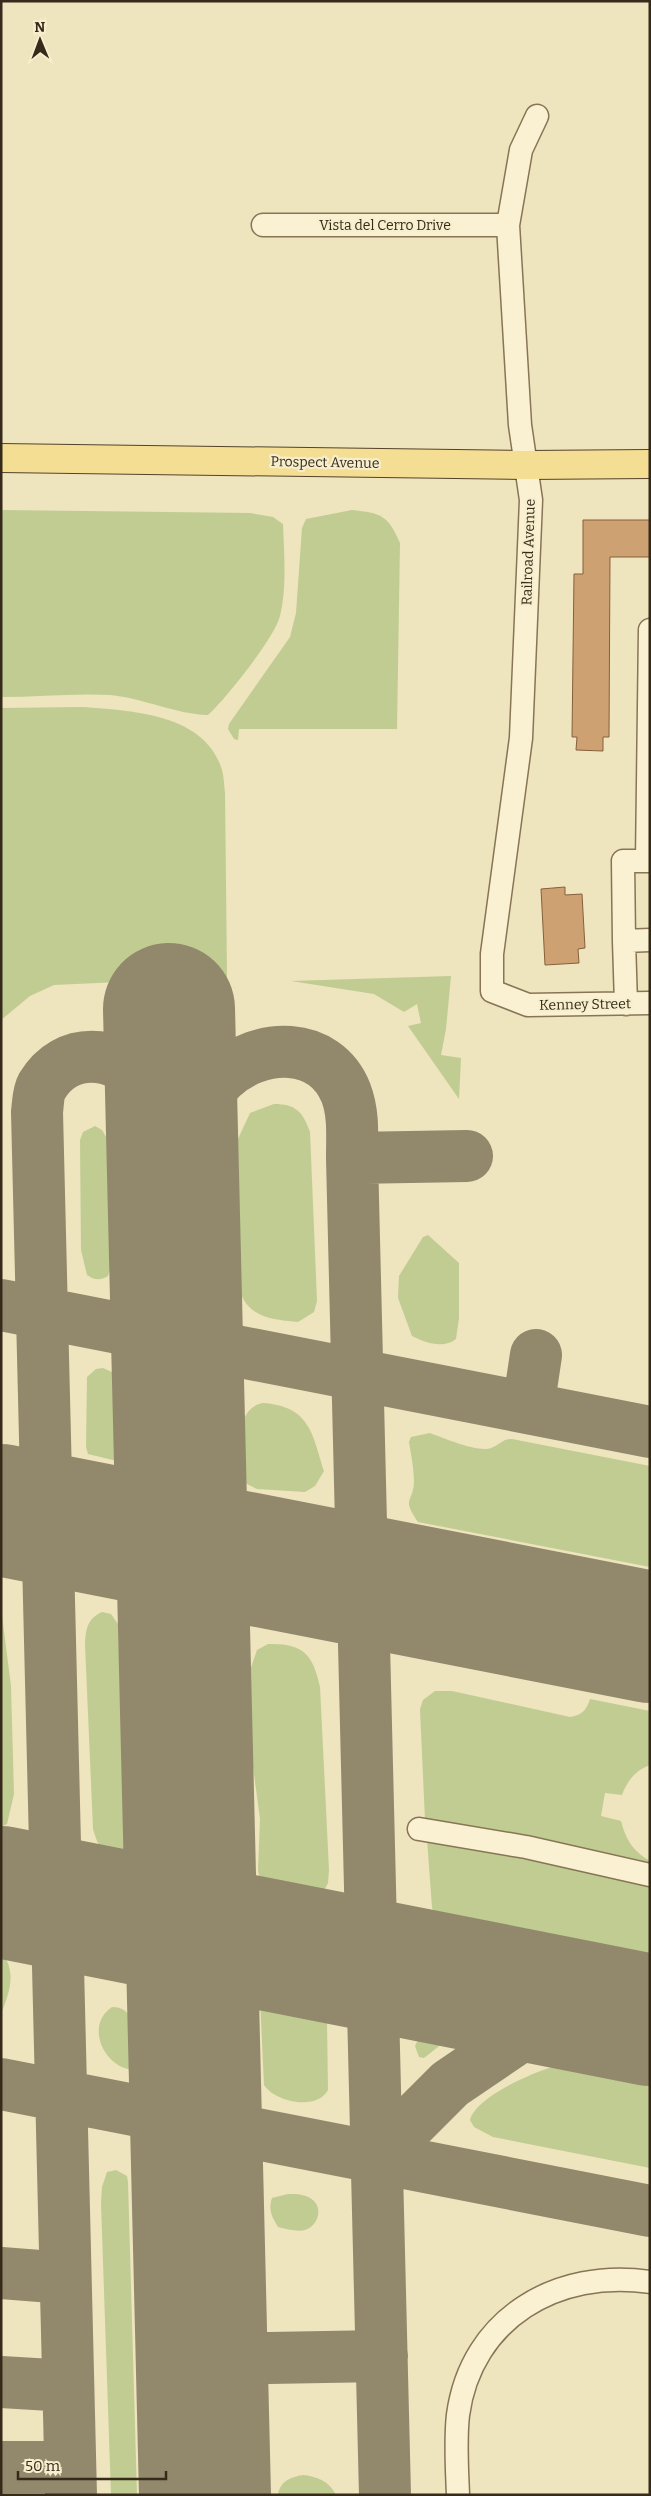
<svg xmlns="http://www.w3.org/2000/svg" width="651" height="2496" font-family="Bitter,serif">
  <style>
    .green { fill: #c0cc92 }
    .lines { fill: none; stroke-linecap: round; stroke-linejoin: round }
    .taxiway { stroke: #92886c; stroke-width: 52 }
    .runway { stroke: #92886c; stroke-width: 132 }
    .building { fill: #cea172; stroke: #86603c }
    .minor-casing { stroke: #877556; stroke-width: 25 }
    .major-casing { stroke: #54422b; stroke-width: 30 }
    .minor { stroke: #f9f1d1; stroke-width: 22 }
    .major { stroke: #f4de94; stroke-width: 28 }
    .labels { text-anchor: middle; stroke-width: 4.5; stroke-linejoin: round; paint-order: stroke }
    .street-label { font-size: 14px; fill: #362b1b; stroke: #f6eecd }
  </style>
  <rect width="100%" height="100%" fill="#eee4be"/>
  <path class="green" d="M1,510L250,513L273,517L283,524C284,553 287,587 280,616C275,637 225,700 208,715C175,714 143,698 110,695C74,693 37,697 1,697Z
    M352,510C381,513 388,515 400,543L397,729H239L238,740L234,739L228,729L229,724L290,637L296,613L302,528L306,519Z
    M83,707C131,711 205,713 222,770C224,777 224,786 225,793L227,977L54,985L30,996L1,1020V708Z
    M451,976L446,1029L441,1055L461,1058L459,1099L408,1026L421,1023L417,1004L404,1012L374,994L291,981Z
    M274,1104C296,1104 303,1112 310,1132L317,1301L314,1312L298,1322C266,1319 244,1316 237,1281V1141L250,1113Z
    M95,1126L102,1130L108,1140L112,1263L108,1276C100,1281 94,1280 87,1275L81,1250L80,1140L83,1132Z
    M428,1235L459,1263V1318L456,1339C444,1349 425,1343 412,1336L398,1298L399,1276L423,1237Z
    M103,1368L112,1372L117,1383L120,1460L117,1461L88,1454L86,1447L87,1377L96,1369Z
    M262,1403C310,1406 312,1433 324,1471L315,1486L305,1492L257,1489L247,1484L244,1479C243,1455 231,1411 262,1403Z
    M430,1433C443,1438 479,1453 491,1448C500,1445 502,1439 512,1439L650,1466V1567L418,1522C401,1497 413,1504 414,1482C414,1469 411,1454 409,1442L411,1437Z
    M1,1608L11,1686L14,1794L7,1824L1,1827Z
    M102,1612L111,1614L118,1624L122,1742L129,1835V1854L123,1863L117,1864C103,1857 97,1843 93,1829L85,1644C86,1629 87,1619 102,1612Z
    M268,1644C304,1643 313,1655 320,1687L329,1870L328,1883L322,1895L312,1901L272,1897L263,1889L258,1871L260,1819L252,1759L249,1673L257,1650Z
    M435,1691H452L570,1717C582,1715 586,1711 590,1699L650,1711V1765C636,1770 627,1781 622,1795L605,1793L601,1816L621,1821C626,1840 633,1851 650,1861V1867L425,1820L420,1709L423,1700Z
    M427,1839L650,1883V1974L459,1934L444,1926L434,1916L432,1907Z
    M1,1952C17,1971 10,1991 1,2014Z
    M266,1993C289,1994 317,2002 327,2023L328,2090C317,2111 275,2102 264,2085L260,1998Z
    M112,2007C138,2006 141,2047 138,2066L132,2070C103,2066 85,2025 112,2007Z
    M454,2027L459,2028L458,2031L424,2058L419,2057L415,2046C421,2031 439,2029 454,2027Z
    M579,2062H620L650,2066V2168L493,2137L474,2127L470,2120C476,2097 531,2073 553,2067C561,2064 571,2064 579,2062Z
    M116,2170L127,2176L128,2182L137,2495H111L101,2203L102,2187L107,2172Z
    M288,2194C297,2194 307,2194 314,2201C323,2210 317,2227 305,2230C297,2232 286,2229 278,2227C272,2217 268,2210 272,2198Z
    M303,2475C318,2477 329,2481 336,2495H278C280,2481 291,2477 303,2475Z"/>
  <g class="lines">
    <path class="taxiway" d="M173,1158C185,1128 198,1100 222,1077C259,1042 325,1040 346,1093C354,1114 352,1136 352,1158L385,2495
      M352,1158L467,1156
      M1,1305L650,1432
      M528,1408L536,1355
      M1,1897L45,1905
      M1,2084L650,2211
      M377,2157L450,2084L568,2004
      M1,2273L65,2278
      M202,2359L382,2356
      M1,2382L68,2386
      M1,2467H70
      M71,2495L37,1112C38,1104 38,1093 42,1086C66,1046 116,1049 144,1083C160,1104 166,1133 173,1158"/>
    <path class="runway" d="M169,1009L205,2495
      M1,1510L650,1637
      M1,1892L650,2020"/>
  </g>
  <path class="building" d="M583,520H650V557H610L609,737H603V751L576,750L577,737H572L574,574H583Z
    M565,887V895L582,894L585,948L578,949L579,963L545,965L541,889Z"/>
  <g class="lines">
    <g class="minor-casing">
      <path id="minor" d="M537,116L521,150L508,225L520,425L531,500L521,738L492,954V991L528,1005L650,1003
        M263,225H508
        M647,861L650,630
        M624,941L623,861H650
        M626,1004L624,941L650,940
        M419,1829L526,1847L650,1875
        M458,2495C457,2468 455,2441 458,2415C471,2318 558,2268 650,2282"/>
    </g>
    <g class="major-casing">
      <path id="major" d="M1,458L526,465L650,464"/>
    </g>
    <use href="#minor" class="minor"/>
    <use href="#major" class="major"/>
  </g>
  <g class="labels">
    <g class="street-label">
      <text x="385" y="230">Vista del Cerro Drive</text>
      <text transform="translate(325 462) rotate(1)" y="5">Prospect Avenue</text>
      <text transform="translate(528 552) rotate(-88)" y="5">Railroad Avenue</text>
      <text transform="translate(585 1004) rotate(-1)" y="5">Kenney Street</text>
    </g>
  </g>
  <rect width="651" height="2496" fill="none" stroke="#362b1b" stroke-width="5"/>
  <g transform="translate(40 40) rotate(359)" stroke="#f6eecd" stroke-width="4" paint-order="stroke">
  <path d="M0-4L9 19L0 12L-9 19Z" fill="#362b1b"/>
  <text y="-8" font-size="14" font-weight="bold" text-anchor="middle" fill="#362b1b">N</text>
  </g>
  <path d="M18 2471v8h148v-8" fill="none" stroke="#362b1b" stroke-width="2.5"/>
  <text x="25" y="2471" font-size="15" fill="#362b1b" stroke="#f6eecd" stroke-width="4" paint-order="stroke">50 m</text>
</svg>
